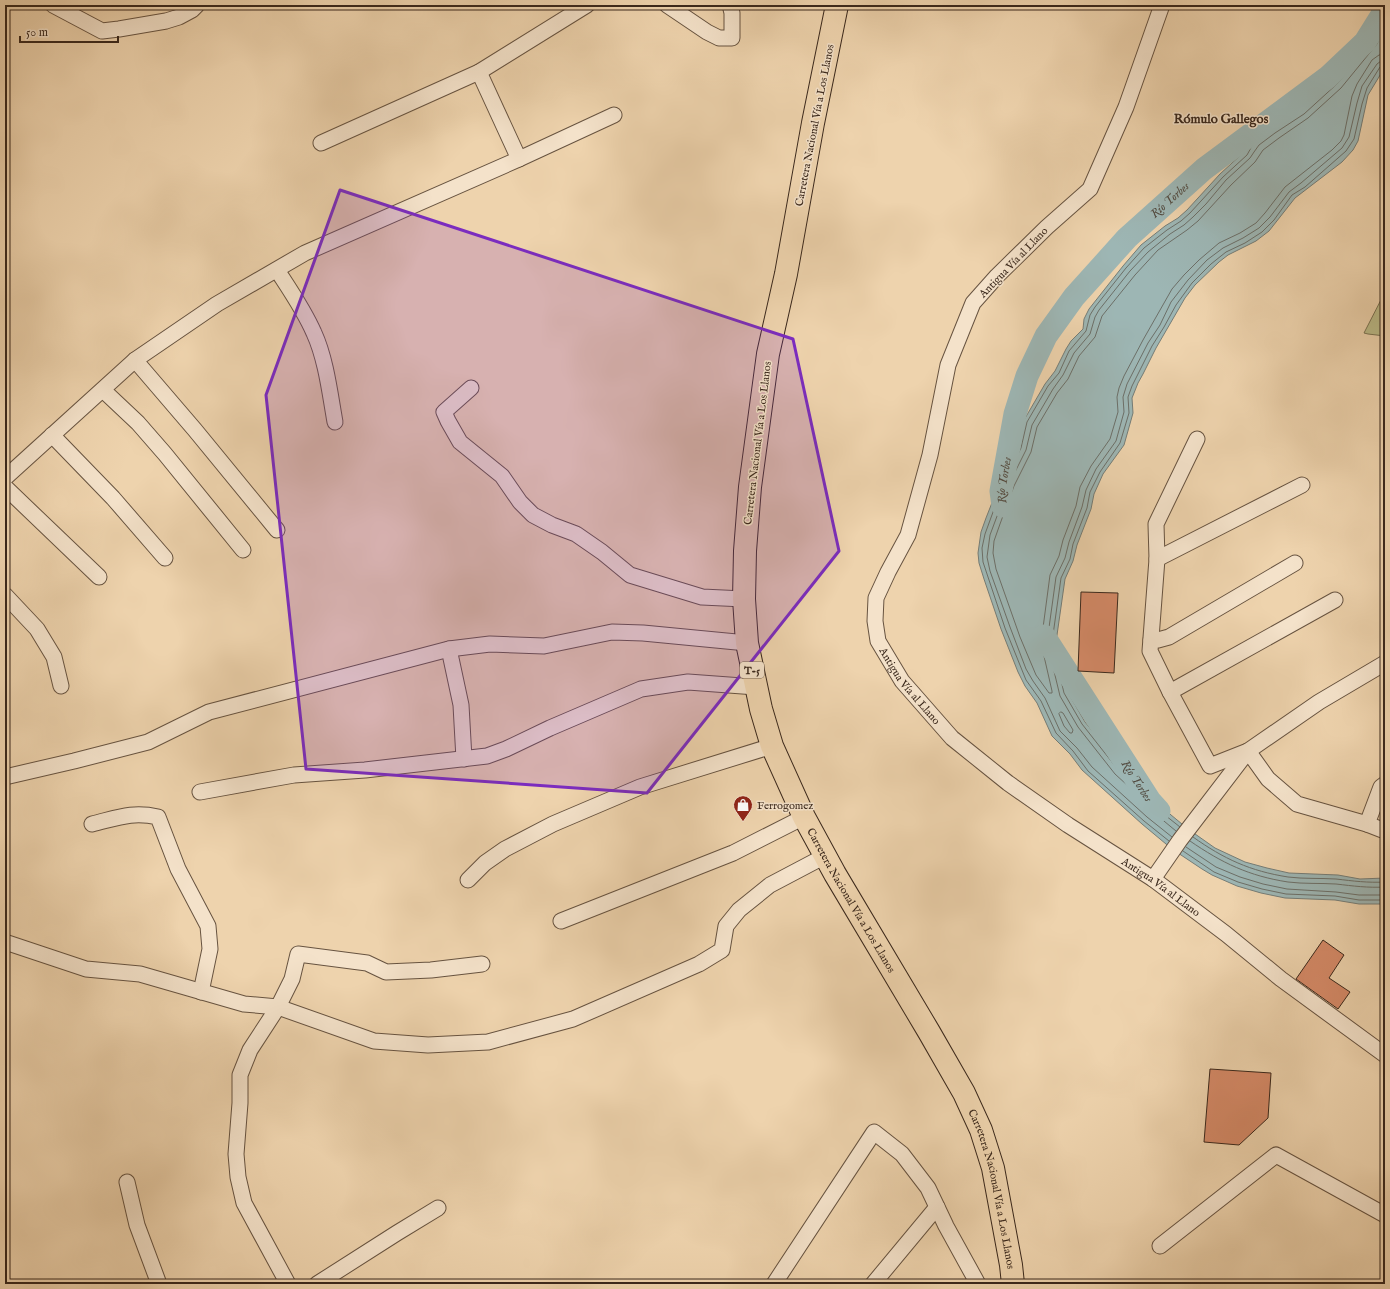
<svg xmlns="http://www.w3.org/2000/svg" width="1390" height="1289" font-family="'IM FELL English',serif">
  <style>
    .green { fill: #bb8; stroke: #7a7252 }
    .water { fill: #9db6b4; stroke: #757d77 }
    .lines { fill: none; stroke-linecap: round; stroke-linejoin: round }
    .shore { stroke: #6c6f68; stroke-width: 1 }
    .river { stroke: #9db6b4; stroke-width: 23 }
    .building { fill: #d58a68; stroke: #3a281c }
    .street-casing { stroke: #675340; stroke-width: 17 }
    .highway-casing { stroke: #3a281c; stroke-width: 24 }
    .street { stroke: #f4e2ca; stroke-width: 15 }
    .highway { stroke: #eed3ad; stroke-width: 22 }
    .marked { fill: #7b2cbf; fill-opacity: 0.2; stroke: #7b2cbf; stroke-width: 3; stroke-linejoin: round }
    .labels { text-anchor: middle; stroke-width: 3; stroke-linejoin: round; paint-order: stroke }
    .shield { fill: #f4e2ca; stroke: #726050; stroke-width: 1 }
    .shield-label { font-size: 10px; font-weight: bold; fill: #3a281c }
    .street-label { font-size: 11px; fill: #3a281c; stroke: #f4e2ca }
    .poi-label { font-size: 11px; fill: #3a281c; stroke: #f4e2ca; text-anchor: start }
    .water-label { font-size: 12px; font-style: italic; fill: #534c42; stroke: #f4e2ca }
    .quarter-label { font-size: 13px; font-weight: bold; fill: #3a281c; stroke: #f4e2ca }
  </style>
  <rect width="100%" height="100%" fill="#eed3ad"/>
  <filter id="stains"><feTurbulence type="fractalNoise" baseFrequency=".005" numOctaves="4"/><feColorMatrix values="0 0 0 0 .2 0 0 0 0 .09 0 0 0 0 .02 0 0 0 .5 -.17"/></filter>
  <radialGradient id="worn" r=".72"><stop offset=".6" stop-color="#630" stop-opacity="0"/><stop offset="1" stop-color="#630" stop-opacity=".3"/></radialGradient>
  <path class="green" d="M1385,292V336L1368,334L1364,333Z"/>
  <path class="water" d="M1373,5H1385V67L1368,95L1358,141L1353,150L1342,162L1295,198L1269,231L1256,241L1228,255L1219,262L1195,285L1185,298L1156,348L1143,374L1138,383L1132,398L1133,413L1124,445L1103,474L1094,494L1091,509L1077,545L1073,561L1065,579L1056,642L1065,682L1070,696L1085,722L1126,772L1134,778L1159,805L1188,829L1215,848L1245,862L1267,868L1289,873L1338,875L1360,879L1385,878V904H1359L1335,900L1285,898L1261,893L1237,886L1212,875L1202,869L1172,849L1142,824L1082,770L1070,754L1052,736L1037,703L1025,686L1018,672L1001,629L984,579L979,563L978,553L981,532L986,518L1001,480L1017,447L1024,420L1045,384L1055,371L1066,349L1071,341L1083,329L1084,319L1089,309L1123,266L1141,245L1165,226L1178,218L1187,210L1220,174L1244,152L1249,143L1253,139L1271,125L1299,107L1331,77L1365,36L1369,25Z"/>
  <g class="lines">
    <path class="shore" d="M1385,19L1383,30L1377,44L1341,88L1308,118L1279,138L1263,150L1255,162L1231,185L1198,221L1187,230L1158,250L1135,275L1102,316L1095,337L1079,356L1068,379L1057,393L1037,427L1031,452L1014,486L1000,524L994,541L993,553L996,569L1020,637L1036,675L1049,693H1052V691L1041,643L1050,575L1059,556L1063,540L1076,506L1080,487L1091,466L1110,439L1118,412L1117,397L1119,388L1124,376L1143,340L1172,289L1184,275L1199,260L1219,243L1240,233L1256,223L1265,213L1285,187L1332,150L1341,141L1344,135L1352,96L1357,84L1372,60L1379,55L1385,54
      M1061,712L1063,713L1073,730L1072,733H1070L1064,726L1059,714Z
      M1180,827L1156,808L1131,781L1119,771L1082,724L1064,693L1052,642L1061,578L1070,559L1073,544L1087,508L1090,492L1100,472L1120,443L1129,413L1128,397L1132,386L1152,346L1164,327L1176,305L1192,283L1211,264L1226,252L1245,243L1262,232L1274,220L1292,195L1305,187L1346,151L1354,139L1362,104L1367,88L1380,67L1385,65
      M1176,831L1153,812L1127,785L1115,774L1078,727L1060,696L1047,642L1056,577L1065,558L1069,542L1082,507L1086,490L1096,469L1116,441L1124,412L1123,397L1127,384L1148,343L1160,325L1171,302L1188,280L1207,260L1223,248L1243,238L1259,228L1270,217L1289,192L1301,183L1342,148L1349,137L1357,103L1362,86L1377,64L1381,61L1385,60
      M1172,837L1147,817L1092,767L1077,748L1060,731L1045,698L1033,681L1026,669L1010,627L990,571L987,557L990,535L1009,484L1026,450L1032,425L1053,389L1063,375L1074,353L1090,334L1095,317L1099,310L1130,271L1148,252L1170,234L1184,225L1193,217L1206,204L1226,180L1250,158L1254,152L1259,145L1275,133L1304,114L1338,83L1363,54L1373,40L1377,27L1381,5
      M1193,837C1224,859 1250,871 1288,877C1304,879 1320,878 1336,879C1353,881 1368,883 1385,882
      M1169,841L1144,821L1088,771L1073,751L1056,733L1041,701L1026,680L1005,628L983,562L982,548L985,534L1004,482L1021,448L1027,422L1048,386L1059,373L1069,351L1086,331L1090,315L1095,307L1126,268L1144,248L1167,230L1181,221L1190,213L1223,177L1247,155L1252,146L1256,142L1273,128L1301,110L1334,80L1368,38L1372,26L1376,5
      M1190,841C1222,863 1249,876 1288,882C1304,884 1320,883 1336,884C1353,886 1368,888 1385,887
      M1186,847L1216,867L1240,877L1263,884L1287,889L1336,892L1359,895H1385
      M1183,851L1214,872L1238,882L1262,889L1286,894L1335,896L1359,900H1385"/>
    <g class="river">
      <path id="s1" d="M1003,506L1001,491L1015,414L1027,376L1046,336L1074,297L1127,238L1204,169L1328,77L1365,42L1385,10"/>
      <path id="s2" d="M1044,636L1150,801L1159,811"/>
    </g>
  </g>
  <path class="building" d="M1081,592L1118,593L1114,673L1078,671Z
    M1323,940L1344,955L1329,978L1350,992L1338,1009L1296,979Z
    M1210,1069L1271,1073L1268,1118L1239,1145L1204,1142Z"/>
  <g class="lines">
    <g class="street-casing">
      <g id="street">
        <path d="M53,5L102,31L119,29L166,21L179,17L192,10L197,5"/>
        <path d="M667,5L707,32L719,38H732V13L730,5"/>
        <path id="s3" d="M1162,5L1126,107L1090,189L1047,227L997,276L973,303L948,365L930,455L908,535L888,572L876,598L875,621L878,641L902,681L952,738L1008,783L1068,825L1153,879L1226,934L1281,979L1385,1055"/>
        <path d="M479,72L519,159"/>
        <path d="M321,143L479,72L587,5"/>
        <path d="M277,270C290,290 304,310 314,333C326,359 330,394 335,422"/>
        <path d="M135,360L195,430L277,530"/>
        <path d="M471,388L444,412L448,421L460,442L502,476L520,502L533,515L552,525L576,534L602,552L630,575L702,597L744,599"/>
        <path d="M103,390L138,423L165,454L243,550"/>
        <path d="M52,435L113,498L165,558"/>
        <path d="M1197,439L1156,524L1157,559L1150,651L1170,692L1210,766L1248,751L1319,702L1385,663"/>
        <path d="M5,478L135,360L217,304L305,253L519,159L614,115"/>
        <path d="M5,487L99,577"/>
        <path d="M1157,559L1302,485"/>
        <path d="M5,595L37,629L54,657L61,686"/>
        <path d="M1151,640H1158L1169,637L1295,563"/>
        <path d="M449,649L461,705L464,759"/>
        <path d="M1170,692L1335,600"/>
        <path d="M5,777L74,761L148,742L209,712L449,649L490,644L544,646L612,632L643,633L747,643"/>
        <path d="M200,792L294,775L365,770L487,756L506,749L550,728L641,689L688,682L756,687"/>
        <path d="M92,824C117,818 132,811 158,817L178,869L208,926L210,949L201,992"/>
        <path d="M1367,824L1381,787L1385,784"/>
        <path d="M1153,879L1180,840L1248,751L1268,779L1297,804L1367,824L1385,831"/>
        <path d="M468,880L485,863L505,849L553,824L640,787L772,746"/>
        <path d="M561,921L733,853L804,817"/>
        <path d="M5,942L86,969L140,974L244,1004L278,1007L374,1041L428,1045L488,1042L573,1019L699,964L722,950L726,926L739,910L770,885L825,856"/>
        <path d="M127,1182L137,1225L159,1284"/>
        <path d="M1160,1246L1276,1155L1385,1215"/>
        <path d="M288,1284L244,1203L238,1177L236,1154L240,1103V1075L250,1050L278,1007L292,979L298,954L367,963L386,972L431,970L482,964"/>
        <path d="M317,1284L397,1233L438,1208"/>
        <path d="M774,1284L874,1132L902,1154L928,1188L946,1226L978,1284"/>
        <path d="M873,1284L937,1207"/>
      </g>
    </g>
    <g class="highway-casing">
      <g id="highway">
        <path id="s4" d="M837,5L813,123L786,274L768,354L750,487L745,551L744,599L747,643L761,709L772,746L804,817L835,874L929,1032L964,1093L981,1130L993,1168L1011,1265L1013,1284"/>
      </g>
    </g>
    <use href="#street" class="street"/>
    <use href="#highway" class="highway"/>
  </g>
  <path class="marked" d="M340,190L793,339L839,551L647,793L306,769L266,395Z"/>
  <defs>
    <g id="shop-pin" transform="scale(1)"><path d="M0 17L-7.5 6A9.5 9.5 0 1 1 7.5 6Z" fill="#8f2418" stroke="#f4e2ca"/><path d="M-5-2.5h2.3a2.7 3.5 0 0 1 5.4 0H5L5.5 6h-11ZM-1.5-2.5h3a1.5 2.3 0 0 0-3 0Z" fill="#fff"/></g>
  </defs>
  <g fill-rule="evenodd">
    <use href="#shop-pin" x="743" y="805"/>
  </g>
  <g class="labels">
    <rect class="shield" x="740" y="662" width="24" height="16" rx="3"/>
    <g class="shield-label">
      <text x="752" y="674">T-5</text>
    </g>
    <g class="street-label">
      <text transform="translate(814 125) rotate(-79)" y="4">Carretera Nacional Vía a Los Llanos</text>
      <text transform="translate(1013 262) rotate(-46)" y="4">Antigua Vía al Llano</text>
      <text transform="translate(757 443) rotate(-83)" y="4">Carretera Nacional Vía a Los Llanos</text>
      <text dy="4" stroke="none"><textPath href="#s3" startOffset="772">Antigua Vía al Llano</textPath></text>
      <text dy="4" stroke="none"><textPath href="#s3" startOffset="1096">Antigua Vía al Llano</textPath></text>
      <text dy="4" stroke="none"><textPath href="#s4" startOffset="926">Carretera Nacional Vía a Los Llanos</textPath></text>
      <text dy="4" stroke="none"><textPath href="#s4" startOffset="1250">Carretera Nacional Vía a Los Llanos</textPath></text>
    </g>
    <g class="poi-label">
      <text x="757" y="809">Ferrogomez</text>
    </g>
    <g class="water-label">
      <text dy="4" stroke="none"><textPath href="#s1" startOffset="362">Río Torbes</textPath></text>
      <text dy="4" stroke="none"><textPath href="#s1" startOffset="26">Río Torbes</textPath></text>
      <text dy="4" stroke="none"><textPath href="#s2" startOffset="172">Río Torbes</textPath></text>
    </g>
    <g class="quarter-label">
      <text x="1221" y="123">Rómulo Gallegos</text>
    </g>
  </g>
  <rect width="1390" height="1289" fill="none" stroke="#eed3ad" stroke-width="20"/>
  <rect x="6" y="6" width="1378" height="1277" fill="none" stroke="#3a281c" stroke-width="2"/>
  <rect x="10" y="10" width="1370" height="1269" fill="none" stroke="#3a281c"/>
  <path d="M20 36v6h98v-6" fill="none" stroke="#3a281c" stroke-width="2"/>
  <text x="26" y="36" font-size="12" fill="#3a281c" stroke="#f4e2ca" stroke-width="3" paint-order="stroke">50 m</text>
  <rect width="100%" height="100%" filter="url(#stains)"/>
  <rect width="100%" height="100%" fill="url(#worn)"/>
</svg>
